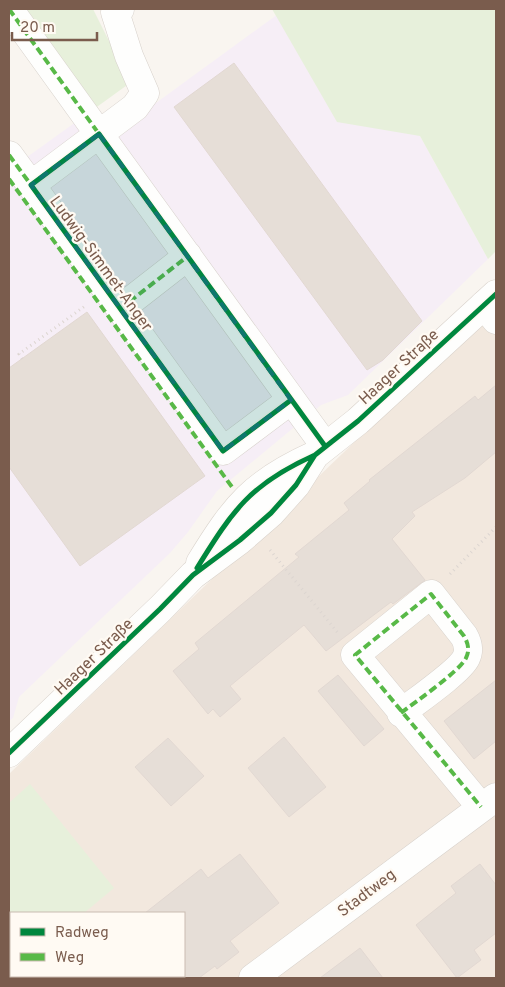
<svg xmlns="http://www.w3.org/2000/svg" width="505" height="987" font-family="Overpass,sans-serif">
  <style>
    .residential { fill: #f2e8de; fill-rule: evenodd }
    .education { fill: #f6eef6 }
    .green { fill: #e7f0db }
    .building { fill: #e6ded7; stroke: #e2d8d2 }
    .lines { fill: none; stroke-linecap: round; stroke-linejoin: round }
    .street-casing { stroke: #d7d1cb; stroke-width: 29 }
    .secondary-casing { stroke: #d9d2cb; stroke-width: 29 }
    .path { stroke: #dcd5d0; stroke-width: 3; stroke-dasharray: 1 4; stroke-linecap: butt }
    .street { stroke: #fefefd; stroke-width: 28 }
    .secondary { stroke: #fefefd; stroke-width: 28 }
    .quiet { stroke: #58b947; stroke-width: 4; stroke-dasharray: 8 4; stroke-linecap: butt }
    .cycleway-casing { stroke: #fffaf3; stroke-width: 8 }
    .cycleway { stroke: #00873e; stroke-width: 5 }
    .marked { fill: #0f766e; fill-opacity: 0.2; stroke: #0f766e; stroke-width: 4; stroke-dasharray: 10 6; stroke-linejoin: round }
    .labels { text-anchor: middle; stroke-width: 4.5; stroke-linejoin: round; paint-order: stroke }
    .street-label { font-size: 16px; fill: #7a5c4d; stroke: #fffaf3 }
  </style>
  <rect width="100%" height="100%" fill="#f9f5f0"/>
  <path class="residential" d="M496,306V978H9V774ZM11,913H184V976H11Z"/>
  <path class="education" d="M285,9L420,136L488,259L348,395L321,405L217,491L188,532L170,553L19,697L13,718L9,721V170L94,109L112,135Z"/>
  <path class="green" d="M23,9H93L130,83L94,109Z
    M272,9H496V251L488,259L420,136L337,122Z
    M30,784L114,888L84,913H11V939L9,936V803Z"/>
  <path class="building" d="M234,63L422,321L383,360L367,370L174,107Z
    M87,312L205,476L80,566L9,467V368Z
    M496,385V452L465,478L412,512L415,516L392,539L425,580L393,604L391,602L326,651L304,625L230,686L241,699L220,717L213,709L208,714L173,671L199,649L195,643L299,557L295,554L349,510L344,503L370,481L369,480L475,396L478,400Z
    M338,675L384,729L364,746L318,691Z
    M496,680V741L474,759L444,721Z
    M284,737L326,787L289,817L248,768Z
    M168,738L204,776L171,806L135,767Z
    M240,854L279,903L230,941L239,952L217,969L215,966L199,978H184V913H145L201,869L208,878Z
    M480,864L496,885V933L474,950L481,960L457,978L416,925L456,893L451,886Z
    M360,948L383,978H320Z"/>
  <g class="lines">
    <g class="street-casing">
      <path id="street" d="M9,9L99,134L135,107L145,93L129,56L115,12L120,9
        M9,155L31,185
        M484,305L496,320
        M120,309L188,256
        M291,400L223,451L31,185L99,134L325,446
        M401,713C415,702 460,671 466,658C470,650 468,643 464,636L431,594L355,655L481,807
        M32,976L34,978
        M253,978L496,797"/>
    </g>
    <g class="secondary-casing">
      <path id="secondary" d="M200,563C235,506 253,483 315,455
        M9,753L160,609L193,575L240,540L271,513L296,485L315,455L358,421L496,294"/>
    </g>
    <path class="path" d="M22,359L19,354L85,306
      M270,550L338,633
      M450,574L496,527
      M9,947L11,950"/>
    <use href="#street" class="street"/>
    <use href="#secondary" class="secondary"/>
    <path class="quiet" d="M9,9L99,134
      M9,155L31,185
      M9,179L232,487
      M120,309L188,256
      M401,713C415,702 460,671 466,658C470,650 468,643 464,636L431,594L355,655L481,807
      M32,976L34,978"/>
    <g class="cycleway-casing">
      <path id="cycleway" d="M291,400L223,451L31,185L99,134L325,446
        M197,568C233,510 250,484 315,455
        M9,753L160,609L193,575L240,540L271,513L296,485L315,455L358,421L496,294"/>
    </g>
    <use href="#cycleway" class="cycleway"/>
  </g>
  <path class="marked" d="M99,134L291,400L223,451L31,185Z"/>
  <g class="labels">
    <g class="street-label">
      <text transform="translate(102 263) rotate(54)" y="6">Ludwig-Simmet-Anger</text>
      <text transform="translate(398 366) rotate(-43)" y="6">Haager Straße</text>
      <text transform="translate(93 656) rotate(-44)" y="6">Haager Straße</text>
      <text transform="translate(366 892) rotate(-37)" y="6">Stadtweg</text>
    </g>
  </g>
  <rect width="505" height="987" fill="none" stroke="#7a5c4d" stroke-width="20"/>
  <rect x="10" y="912" width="175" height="65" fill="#fffaf3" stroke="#cabbb1"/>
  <rect x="20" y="928" width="25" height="8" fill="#00873e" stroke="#cabbb1"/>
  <text x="55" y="937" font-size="15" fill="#7a5c4d">Radweg</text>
  <rect x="20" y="953" width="25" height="8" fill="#58b947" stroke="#cabbb1"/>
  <text x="55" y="962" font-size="15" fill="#7a5c4d">Weg</text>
  <path d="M12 32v8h85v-8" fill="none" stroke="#7a5c4d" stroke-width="2.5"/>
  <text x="20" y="32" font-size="15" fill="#7a5c4d" stroke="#fffaf3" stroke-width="4" paint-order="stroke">20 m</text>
</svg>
